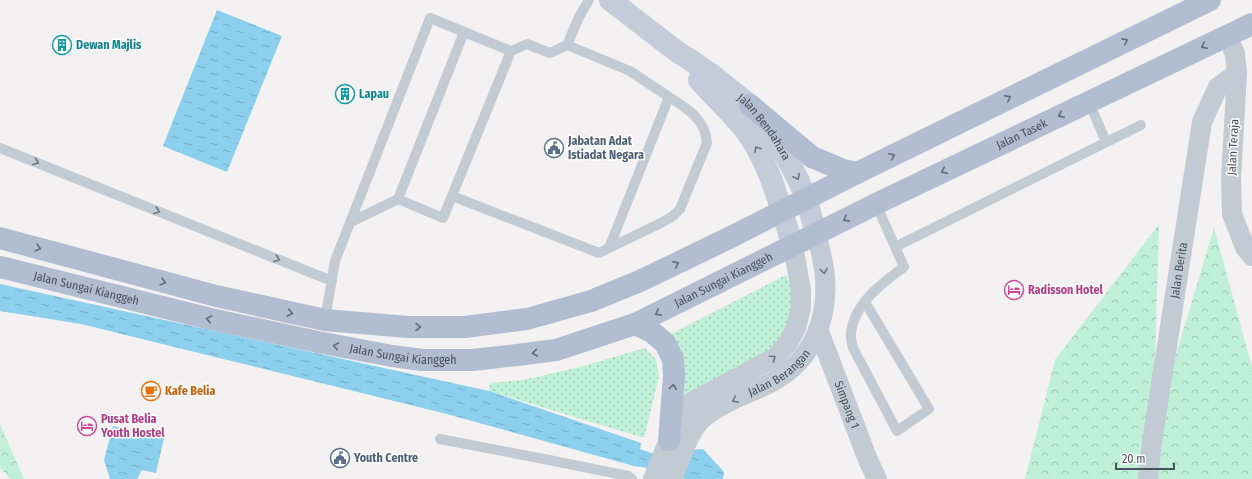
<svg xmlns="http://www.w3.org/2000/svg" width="1252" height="479" font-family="'Fira Sans Condensed',sans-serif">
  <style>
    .green { fill: url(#green-dots) }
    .forest { fill: url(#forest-crowns) }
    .water { fill: url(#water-ripples) }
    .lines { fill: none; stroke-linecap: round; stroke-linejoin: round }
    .service { stroke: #c2cad3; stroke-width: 10 }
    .minor { stroke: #c2cad3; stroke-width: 20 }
    .secondary { stroke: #c4ccda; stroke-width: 22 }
    .primary { stroke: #b1bdd0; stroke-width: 22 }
    .oneway { stroke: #626d7b }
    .oneway2 { stroke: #6d7784 }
    .oneway3 { stroke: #6d7682 }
    .labels { text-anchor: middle; stroke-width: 3; stroke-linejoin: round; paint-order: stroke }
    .culture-label { font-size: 12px; font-weight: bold; fill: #0d838f; stroke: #fff; text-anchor: start }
    .street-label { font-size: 12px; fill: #48525f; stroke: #fff }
    .service-label { font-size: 12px; font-weight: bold; fill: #4e5e75; stroke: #fff; text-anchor: start }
    .hotel-label { font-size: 12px; font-weight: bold; fill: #b23c85; stroke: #fff; text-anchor: start }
    .food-label { font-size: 12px; font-weight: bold; fill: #c56008; stroke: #fff; text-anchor: start }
  </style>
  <defs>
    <pattern id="green-dots" width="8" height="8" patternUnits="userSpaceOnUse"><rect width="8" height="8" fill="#c0f0d7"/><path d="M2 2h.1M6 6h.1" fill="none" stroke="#9ec5b2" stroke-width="1.8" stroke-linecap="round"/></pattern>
    <pattern id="forest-crowns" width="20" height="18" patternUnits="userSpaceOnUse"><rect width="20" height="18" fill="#c0f0d7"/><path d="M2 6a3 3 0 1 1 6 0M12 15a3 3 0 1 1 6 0" fill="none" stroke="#9ec5b2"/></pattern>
    <pattern id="water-ripples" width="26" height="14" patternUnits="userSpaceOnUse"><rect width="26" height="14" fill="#8cd0ee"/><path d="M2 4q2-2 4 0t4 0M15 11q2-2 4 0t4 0" fill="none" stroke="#74abc4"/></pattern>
  </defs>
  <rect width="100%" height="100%" fill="#f3f1f1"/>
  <path class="green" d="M786,275L795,296L793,316L780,344L706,383L678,404L671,334Z
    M645,348L656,360L659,376L644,438L489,391L490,383L523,380L580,367Z"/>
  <path class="forest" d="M1159,224L1153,431L1214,228L1252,367V479H1025L1055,360Z
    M0,424L24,479H11L0,468Z"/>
  <path class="water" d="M217,10L282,36L227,172L163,146Z
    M0,284L489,391L641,443L640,449L651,453L703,449L724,472L723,479H685L648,468L634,466L443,413L81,324L0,311Z
    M113,426L164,438L156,473L142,470L137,479H110L104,460Z"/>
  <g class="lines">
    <path class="service" d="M1089,102L1106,142
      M0,148L332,281
      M452,196L599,253L609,248L669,97L630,71L567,45L579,17L589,0
      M398,199L443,218L511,51L527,44L550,53L567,45
      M351,222L398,199L464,32
      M895,247L1141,125
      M609,248L661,223L673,216L680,209L707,143C706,120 687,108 669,97
      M865,302L929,409L897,431L853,348C852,343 850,337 851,332C855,303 882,283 904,267L876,204
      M325,320L335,261L430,18L511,51
      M440,439L549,460L628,476L632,479"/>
    <g class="minor">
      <path d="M1227,35L1235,54L1237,73L1231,178L1232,214L1245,247L1252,256"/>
      <path id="s1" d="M818,329L868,460L877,479"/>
      <path d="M653,479L669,440L679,417L690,403L776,357L788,343L796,328L801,308V290L793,246"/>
      <path id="s2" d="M672,479C680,461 688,432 702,419C722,401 750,394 774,381C812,360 828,320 825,278C824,263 820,248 816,233"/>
      <path id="s3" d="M1148,479L1152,442L1202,122L1218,87L1237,73"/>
    </g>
    <g class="secondary">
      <path id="s4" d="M610,0L675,50L711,74L750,105L772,133L785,155L798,179L806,198L816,233"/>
      <path d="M699,80C714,97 731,112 745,130C770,163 780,207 793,246"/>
    </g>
    <g class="primary">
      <path d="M750,105L812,157L843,170L857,173"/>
      <path d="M0,238L216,296L325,320L408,327H465L527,319L591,301L640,281L729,238L857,173L1210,0"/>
      <path id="s5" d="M0,267L211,319L318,342L392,356L422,360H473L517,355L556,350L635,324L882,201L1252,24"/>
      <path d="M635,324L652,332L665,343L673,359L674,376L669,440"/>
    </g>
  </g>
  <defs><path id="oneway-chevron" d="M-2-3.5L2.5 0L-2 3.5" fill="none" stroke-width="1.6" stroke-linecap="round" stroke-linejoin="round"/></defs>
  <g class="oneway">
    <use href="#oneway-chevron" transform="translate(1125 41) rotate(-26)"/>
    <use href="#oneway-chevron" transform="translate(1204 46) rotate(154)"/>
    <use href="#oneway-chevron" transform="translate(1008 98) rotate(-26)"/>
    <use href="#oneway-chevron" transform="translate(1061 115) rotate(154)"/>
    <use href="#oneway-chevron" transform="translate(892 156) rotate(-26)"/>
    <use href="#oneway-chevron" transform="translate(944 171) rotate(154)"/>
    <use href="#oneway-chevron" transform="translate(846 219) rotate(154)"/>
    <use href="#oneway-chevron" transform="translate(38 248) rotate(15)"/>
    <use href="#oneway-chevron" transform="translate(676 264) rotate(-26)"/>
    <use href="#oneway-chevron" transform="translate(163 282) rotate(15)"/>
    <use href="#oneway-chevron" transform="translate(290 313) rotate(13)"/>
    <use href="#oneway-chevron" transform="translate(658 313) rotate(154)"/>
    <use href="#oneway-chevron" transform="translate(209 319) rotate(-167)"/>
    <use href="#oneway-chevron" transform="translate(418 327)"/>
    <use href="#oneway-chevron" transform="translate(336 346) rotate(-169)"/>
    <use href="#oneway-chevron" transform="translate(535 353) rotate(171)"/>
    <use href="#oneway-chevron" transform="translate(673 387) rotate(-85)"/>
  </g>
  <g class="oneway2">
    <use href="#oneway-chevron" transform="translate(757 149) rotate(-122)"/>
    <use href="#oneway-chevron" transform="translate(797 177) rotate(64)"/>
  </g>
  <g class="oneway3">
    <use href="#oneway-chevron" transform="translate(36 162) rotate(22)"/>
    <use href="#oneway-chevron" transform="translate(157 211) rotate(22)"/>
    <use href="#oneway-chevron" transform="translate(277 259) rotate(22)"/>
    <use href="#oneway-chevron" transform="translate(824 271) rotate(81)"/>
    <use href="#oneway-chevron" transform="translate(773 358) rotate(-35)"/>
    <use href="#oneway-chevron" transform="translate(735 400) rotate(154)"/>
  </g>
  <defs>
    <g id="building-ring" transform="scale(1)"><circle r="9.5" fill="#fff" stroke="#0f9aa8" stroke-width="1.5"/><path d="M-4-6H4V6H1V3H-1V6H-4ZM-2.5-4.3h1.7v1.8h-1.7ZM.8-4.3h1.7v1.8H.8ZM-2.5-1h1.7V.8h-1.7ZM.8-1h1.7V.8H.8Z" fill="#0f9aa8"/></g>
    <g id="civic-ring" transform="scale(1)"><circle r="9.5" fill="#fff" stroke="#5c6f8a" stroke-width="1.5"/><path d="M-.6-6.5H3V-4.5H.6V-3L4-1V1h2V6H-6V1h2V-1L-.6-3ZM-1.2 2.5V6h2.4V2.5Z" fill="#5c6f8a"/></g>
    <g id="hotel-ring" transform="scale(1)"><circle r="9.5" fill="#fff" stroke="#d1479c" stroke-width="1.5"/><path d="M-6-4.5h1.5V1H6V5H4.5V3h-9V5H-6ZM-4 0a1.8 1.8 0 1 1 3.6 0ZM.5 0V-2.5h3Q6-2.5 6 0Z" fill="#d1479c"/></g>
    <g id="cafe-ring" transform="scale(1)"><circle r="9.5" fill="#fff" stroke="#e8710a" stroke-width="1.5"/><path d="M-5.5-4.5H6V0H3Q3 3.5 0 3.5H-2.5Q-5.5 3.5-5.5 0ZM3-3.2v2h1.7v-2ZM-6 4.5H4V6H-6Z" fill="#e8710a"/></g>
  </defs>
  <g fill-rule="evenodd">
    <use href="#building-ring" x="62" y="45"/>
    <use href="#building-ring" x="345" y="94"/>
    <use href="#civic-ring" x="554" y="148"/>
    <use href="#hotel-ring" x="1014" y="290"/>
    <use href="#cafe-ring" x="151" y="391"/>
    <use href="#hotel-ring" x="87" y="426"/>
    <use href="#civic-ring" x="340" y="458"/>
  </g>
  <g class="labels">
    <g class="culture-label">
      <text x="76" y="49">Dewan Majlis</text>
      <text x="359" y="98">Lapau</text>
    </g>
    <g class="street-label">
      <text dy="4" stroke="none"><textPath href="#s4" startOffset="201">Jalan Bendahara</textPath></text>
      <text dy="4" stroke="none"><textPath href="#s5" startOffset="1081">Jalan Tasek</textPath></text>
      <text transform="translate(1233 147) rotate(-87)" y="4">Jalan Teraja</text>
      <text dy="4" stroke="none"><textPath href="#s3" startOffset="211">Jalan Berita</textPath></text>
      <text dy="4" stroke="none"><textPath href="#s5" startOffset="749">Jalan Sungai Kianggeh</textPath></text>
      <text dy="4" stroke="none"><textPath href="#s5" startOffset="89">Jalan Sungai Kianggeh</textPath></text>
      <text dy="4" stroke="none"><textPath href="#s5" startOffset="413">Jalan Sungai Kianggeh</textPath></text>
      <text dy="4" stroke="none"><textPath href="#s2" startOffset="158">Jalan Berangan</textPath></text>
      <text dy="4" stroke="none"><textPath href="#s1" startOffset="81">Simpang 1</textPath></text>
    </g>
    <g class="service-label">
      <text x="568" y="145">Jabatan Adat<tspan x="568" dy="14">Istiadat Negara</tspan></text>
      <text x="354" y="462">Youth Centre</text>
    </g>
    <g class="hotel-label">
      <text x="1028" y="294">Radisson Hotel</text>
      <text x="101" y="423">Pusat Belia<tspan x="101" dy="14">Youth Hostel</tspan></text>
    </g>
    <g class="food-label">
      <text x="165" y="395">Kafe Belia</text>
    </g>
  </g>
  <path d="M1116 463v6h58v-6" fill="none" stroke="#48525f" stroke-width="2"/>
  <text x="1122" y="463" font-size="12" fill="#48525f" stroke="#ffffff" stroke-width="3" paint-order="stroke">20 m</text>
</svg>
